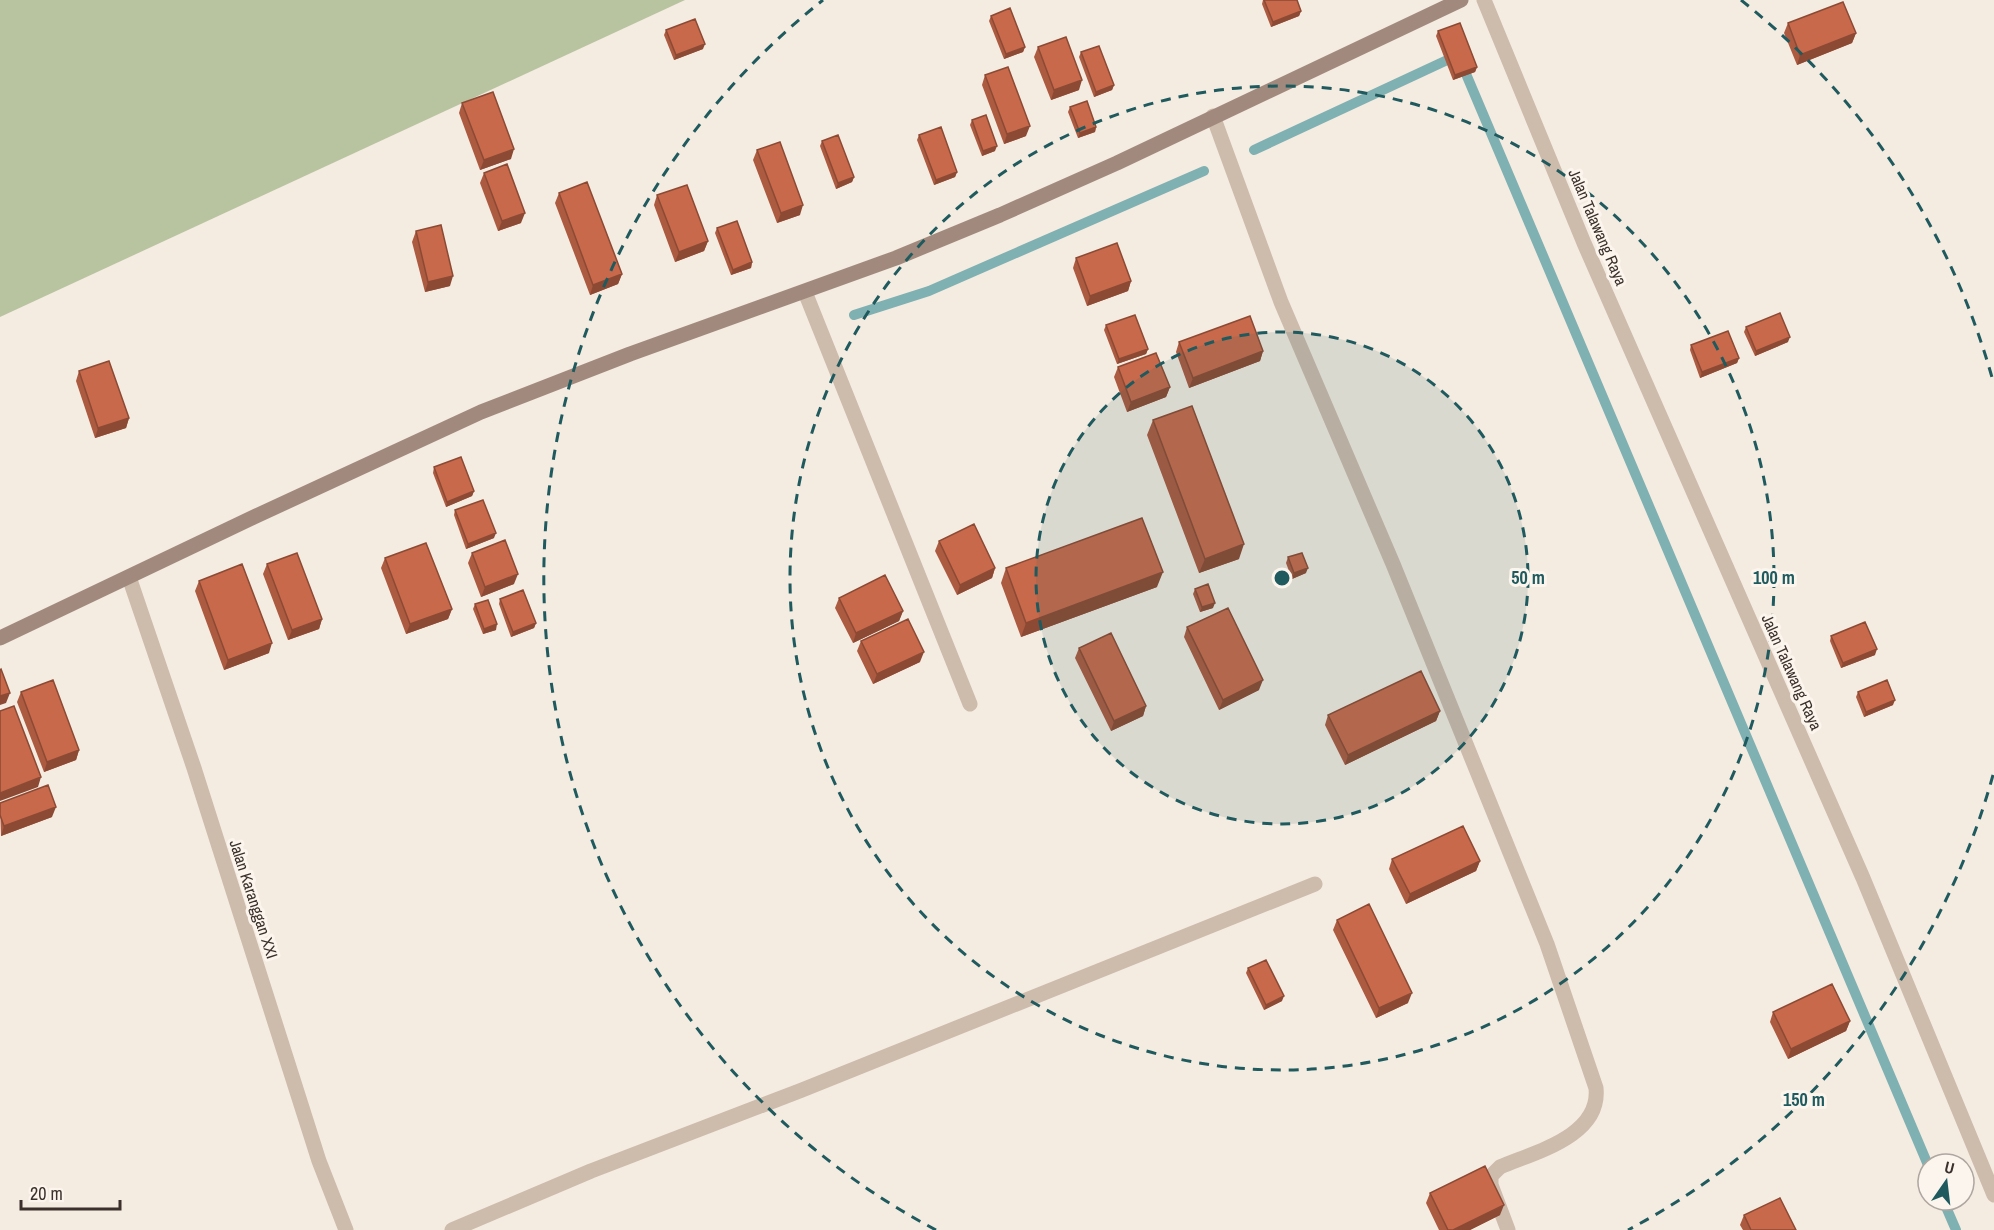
<svg xmlns="http://www.w3.org/2000/svg" width="1994" height="1230" font-family="'Archivo Narrow',sans-serif">
  <style>
    .green { fill: #b8c4a0 }
    .lines { fill: none; stroke-linecap: round; stroke-linejoin: round }
    .stream { stroke: #7fb0b2; stroke-width: 10 }
    .street { stroke: #cdbbac; stroke-width: 15 }
    .secondary { stroke: #a18a7d; stroke-width: 15 }
    .wall { fill: #ac5a40 }
    .shaded-wall { fill: #8c4a34 }
    .building { fill: #c8694b; stroke: #8c4a34; stroke-width: 1.5 }
    .ring { fill: none; stroke: #1f5a5e; stroke-width: 3; stroke-dasharray: 10 8 }
    .labels { text-anchor: middle; stroke-width: 6; stroke-linejoin: round; paint-order: stroke }
    .street-label { font-size: 16px; fill: #3b302b; stroke: #fbf5ee }
    .centre { fill: #1f5a5e; stroke: #fbf5ee; stroke-width: 3 }
    .ring-label { font-size: 18px; text-anchor: middle; font-weight: bold; fill: #1f5a5e; stroke: #fbf5ee; stroke-width: 6; stroke-linejoin: round; paint-order: stroke }
  </style>
  <rect width="100%" height="100%" fill="#f4ebe1"/>
  <path class="green" d="M0,0H685L0,317Z"/>
  <g class="lines">
    <path class="stream" d="M1254,150L1458,55L1928,1165
      M854,315L929,291L1204,171
      M1943,1200L1956,1230"/>
    <path class="street" d="M1484,0L1584,243L1863,878L1994,1195
      M1213,116L1281,302L1393,564L1547,944L1596,1088C1601,1136 1535,1152 1500,1167L1491,1176V1185L1508,1230
      M805,292L970,704
      M129,577L194,768L319,1161L346,1230
      M452,1230L591,1171L802,1090L1315,884"/>
    <path class="secondary" d="M0,638L256,516L481,412L630,354L896,258L1000,215L1117,163L1461,0"/>
  </g>
  <path class="wall" d="M1263,0H1297L1301,11L1299,16L1271,27L1262,4Z
    M991,16L1025,47L1023,52L1004,59L989,21Z
    M1788,23L1856,33L1852,43L1797,65L1784,33Z
    M666,30L703,49L674,60L664,35Z
    M1438,31L1477,67L1475,72L1453,80L1436,36Z
    M1038,47L1079,90L1051,100L1034,57Z
    M1081,52L1114,85L1112,90L1094,97L1079,57Z
    M985,75L1026,136L1004,144L982,85Z
    M462,103L511,159L480,170L459,113Z
    M1070,107L1096,127L1095,132L1078,138L1068,112Z
    M972,120L995,151L982,156L970,125Z
    M919,135L957,172L955,177L934,185L917,140Z
    M822,141L854,177L852,182L836,189L820,146Z
    M757,150L800,215L777,223L753,160Z
    M484,173L521,223L498,231L480,183Z
    M559,193L622,274L618,284L590,295L555,203Z
    M657,195L708,241L704,251L675,262L654,205Z
    M717,228L752,262L751,268L731,275L715,233Z
    M416,231L450,286L425,292L412,242Z
    M1076,258L1131,281L1128,291L1087,306L1073,268Z
    M1106,325L1148,349L1146,354L1117,364L1104,330Z
    M1746,327L1788,342L1755,356L1744,332Z
    M1179,342L1263,351L1260,361L1189,388L1176,352Z
    M1691,345L1739,358L1737,363L1700,378L1690,350Z
    M1118,367L1170,387L1166,397L1127,412L1114,377Z
    M79,371L129,418L126,428L95,438L76,381Z
    M1153,420L1239,559L1199,573L1147,435Z
    M434,467L474,491L472,496L446,507L433,473Z
    M455,510L494,538L466,549L454,515Z
    M939,541L995,568L992,578L957,595L935,551Z
    M472,553L514,584L481,597L468,563Z
    M1288,557L1306,573L1292,579L1286,563Z
    M385,558L452,609L448,619L406,634L381,568Z
    M267,564L322,619L319,629L288,640L263,574Z
    M1006,568L1157,587L1021,637L1001,583Z
    M199,581L269,653L224,670L195,591Z
    M1195,589L1213,608L1200,612L1193,594Z
    M839,598L903,611L899,621L853,643L835,608Z
    M500,599L536,623L534,628L511,637L499,604Z
    M475,604L496,630L483,634L473,609Z
    M1187,627L1259,690L1219,710L1184,637Z
    M1831,636L1875,655L1841,668L1830,641Z
    M861,641L920,662L873,684L857,651Z
    M1079,648L1146,706L1143,716L1111,731L1075,658Z
    M21,692L79,750L76,760L44,772L17,702Z
    M1858,692L1893,705L1864,717L1856,697Z
    M1440,711L1436,721L1345,765L1325,725L1328,715Z
    M0,803L52,817L1,836Z
    M1392,859L1480,861L1476,871L1406,904L1389,869Z
    M1337,920L1408,1003L1376,1018L1333,930Z
    M1248,968L1282,1001L1264,1010L1246,973Z
    M1773,1012L1850,1021L1846,1031L1788,1059L1770,1022Z
    M1430,1193L1500,1215L1470,1230H1439L1426,1203Z
    M1744,1215L1796,1230H1743L1740,1225Z"/>
  <path class="shaded-wall" d="M1301,11L1299,16L1271,27L1273,22Z
    M1856,33L1852,43L1797,65L1800,55Z
    M705,44L703,49L674,60L676,55Z
    M1025,47L1023,52L1004,59L1006,54Z
    M1477,67L1475,72L1453,80L1455,75Z
    M1082,80L1079,90L1051,100L1054,90Z
    M1114,85L1112,90L1094,97L1096,92Z
    M1030,126L1026,136L1004,144L1007,134Z
    M1096,127L1095,132L1078,138L1080,133Z
    M997,146L995,151L982,156L983,151Z
    M514,149L511,159L480,170L484,160Z
    M957,172L955,177L934,185L936,180Z
    M854,177L852,182L836,189L838,183Z
    M803,205L800,215L777,223L781,213Z
    M525,213L521,223L498,231L502,221Z
    M708,241L704,251L675,262L679,252Z
    M752,262L751,268L731,275L733,270Z
    M622,274L618,284L590,295L593,285Z
    M453,276L450,286L425,292L428,282Z
    M1131,281L1128,291L1087,306L1090,296Z
    M1790,337L1788,342L1755,356L1756,351Z
    M1148,349L1146,354L1117,364L1119,359Z
    M1263,351L1260,361L1189,388L1193,378Z
    M1739,358L1737,363L1700,378L1702,372Z
    M1170,387L1166,397L1127,412L1131,402Z
    M129,418L126,428L95,438L98,428Z
    M474,491L472,496L446,507L447,502Z
    M496,533L494,538L466,549L468,544Z
    M1244,544L1239,559L1199,573L1205,559Z
    M995,568L992,578L957,595L960,585Z
    M1308,568L1306,573L1292,579L1294,573Z
    M1163,572L1157,587L1021,637L1026,623Z
    M518,574L514,584L481,597L485,587Z
    M1215,603L1213,608L1200,612L1202,607Z
    M452,609L448,619L406,634L410,624Z
    M903,611L899,621L853,643L856,633Z
    M322,619L319,629L288,640L292,630Z
    M536,623L534,628L511,637L513,632Z
    M497,624L496,630L483,634L484,629Z
    M272,643L269,653L224,670L228,660Z
    M1877,649L1875,655L1841,668L1843,663Z
    M924,652L920,662L873,684L877,674Z
    M1263,680L1259,690L1219,710L1223,700Z
    M10,693L6,703L0,705V696Z
    M1895,700L1893,705L1864,717L1866,712Z
    M1146,706L1143,716L1111,731L1114,721Z
    M1440,711L1436,721L1345,765L1348,755Z
    M79,750L76,760L44,772L47,762Z
    M41,777L38,787L0,801V793Z
    M56,807L52,817L1,836L4,826Z
    M1480,861L1476,871L1406,904L1410,894Z
    M1412,993L1408,1003L1376,1018L1379,1008Z
    M1284,996L1282,1001L1264,1010L1266,1005Z
    M1850,1021L1846,1031L1788,1059L1791,1049Z
    M1504,1205L1500,1215L1470,1230H1453Z"/>
  <path class="building" d="M1264,0H1297L1301,11L1273,22Z
    M1843,2L1856,33L1800,55L1788,23Z
    M1010,8L1025,47L1006,54L991,16Z
    M695,19L705,44L676,55L666,30Z
    M1460,23L1477,67L1455,75L1438,31Z
    M1066,37L1082,80L1054,90L1038,47Z
    M1099,46L1114,85L1096,92L1081,52Z
    M1008,67L1030,126L1007,134L985,75Z
    M493,92L514,149L484,160L462,103Z
    M1087,101L1096,127L1080,133L1070,107Z
    M986,115L997,146L983,151L972,120Z
    M941,127L957,172L936,180L919,135Z
    M838,135L854,177L838,183L822,141Z
    M780,142L803,205L781,213L757,150Z
    M507,164L525,213L502,221L484,173Z
    M587,182L622,274L593,285L559,193Z
    M687,185L708,241L679,252L657,195Z
    M737,221L752,262L733,270L717,228Z
    M441,225L453,276L428,282L416,231Z
    M1117,243L1131,281L1090,296L1076,258Z
    M1780,313L1790,337L1756,351L1746,327Z
    M1135,315L1148,349L1119,359L1106,325Z
    M1250,316L1263,351L1193,378L1179,342Z
    M1728,331L1739,358L1702,372L1691,345Z
    M1156,353L1170,387L1131,402L1118,367Z
    M109,361L129,418L98,428L79,371Z
    M1192,406L1244,544L1205,559L1153,420Z
    M461,457L474,491L447,502L434,467Z
    M483,500L496,533L468,544L455,510Z
    M1142,518L1163,572L1026,623L1006,568Z
    M974,524L995,568L960,585L939,541Z
    M505,540L518,574L485,587L472,553Z
    M426,543L452,609L410,624L385,558Z
    M297,553L322,619L292,630L267,564Z
    M1302,553L1308,568L1294,573L1288,557Z
    M242,564L272,643L228,660L199,581Z
    M885,575L903,611L856,633L839,598Z
    M1208,584L1215,603L1202,607L1195,589Z
    M523,590L536,623L513,632L500,599Z
    M488,600L497,624L484,629L475,604Z
    M1228,608L1263,680L1223,700L1187,627Z
    M908,619L924,652L877,674L861,641Z
    M1865,622L1877,649L1843,663L1831,636Z
    M1111,633L1146,706L1114,721L1079,648Z
    M1,669L10,693L0,696V670Z
    M1421,671L1440,711L1348,755L1328,715Z
    M53,680L79,750L47,762L21,692Z
    M1887,680L1895,700L1866,712L1858,692Z
    M14,706L41,777L0,793V711Z
    M48,785L56,807L4,826L0,815V803Z
    M1463,826L1480,861L1410,894L1392,859Z
    M1369,904L1412,993L1379,1008L1337,920Z
    M1266,960L1284,996L1266,1005L1248,968Z
    M1832,984L1850,1021L1791,1049L1773,1012Z
    M1485,1166L1504,1205L1453,1230H1448L1430,1193Z
    M1780,1198L1796,1230H1751L1744,1215Z"/>
  <circle cx="1282" cy="578" r="246" fill="#1f5a5e" fill-opacity=".12"/>
  <g class="ring">
    <circle cx="1282" cy="578" r="246"/>
    <circle cx="1282" cy="578" r="492"/>
    <path d="M1993 775A738 738 0 0 1 1628 1230M936 1230A738 738 0 0 1 823 0M1741 0A738 738 0 0 1 1993 381"/>
  </g>
  <g class="labels">
    <g class="street-label">
      <text transform="translate(1598 227) rotate(67)" y="6">Jalan Talawang Raya</text>
      <text transform="translate(1792 672) rotate(66)" y="6">Jalan Talawang Raya</text>
      <text transform="translate(254 899) rotate(72)" y="6">Jalan Karanggan XXI</text>
    </g>
  </g>
  <circle cx="1282" cy="578" r="9" class="centre"/>
  <g class="ring-label">
    <text x="1528" y="584">50 m</text>
    <text x="1774" y="584">100 m</text>
    <text x="1804" y="1106">150 m</text>
  </g>
  <g transform="translate(1946 1182) rotate(14)"><circle r="28" fill="#fbf5ee" stroke="#aea6a0" stroke-width="1.5"/>
  <path d="M0-4.5L10 22L0 15L-10 22Z" fill="#1f5a5e"/>
  <text y="-9" font-size="16" font-weight="bold" text-anchor="middle" fill="#3b302b">U</text>
  </g>
  <path d="M21 1200v9h99v-9" fill="none" stroke="#3b302b" stroke-width="3"/>
  <text x="30" y="1200" font-size="18" fill="#3b302b" stroke="#fbf5ee" stroke-width="4.5" paint-order="stroke">20 m</text>
</svg>
